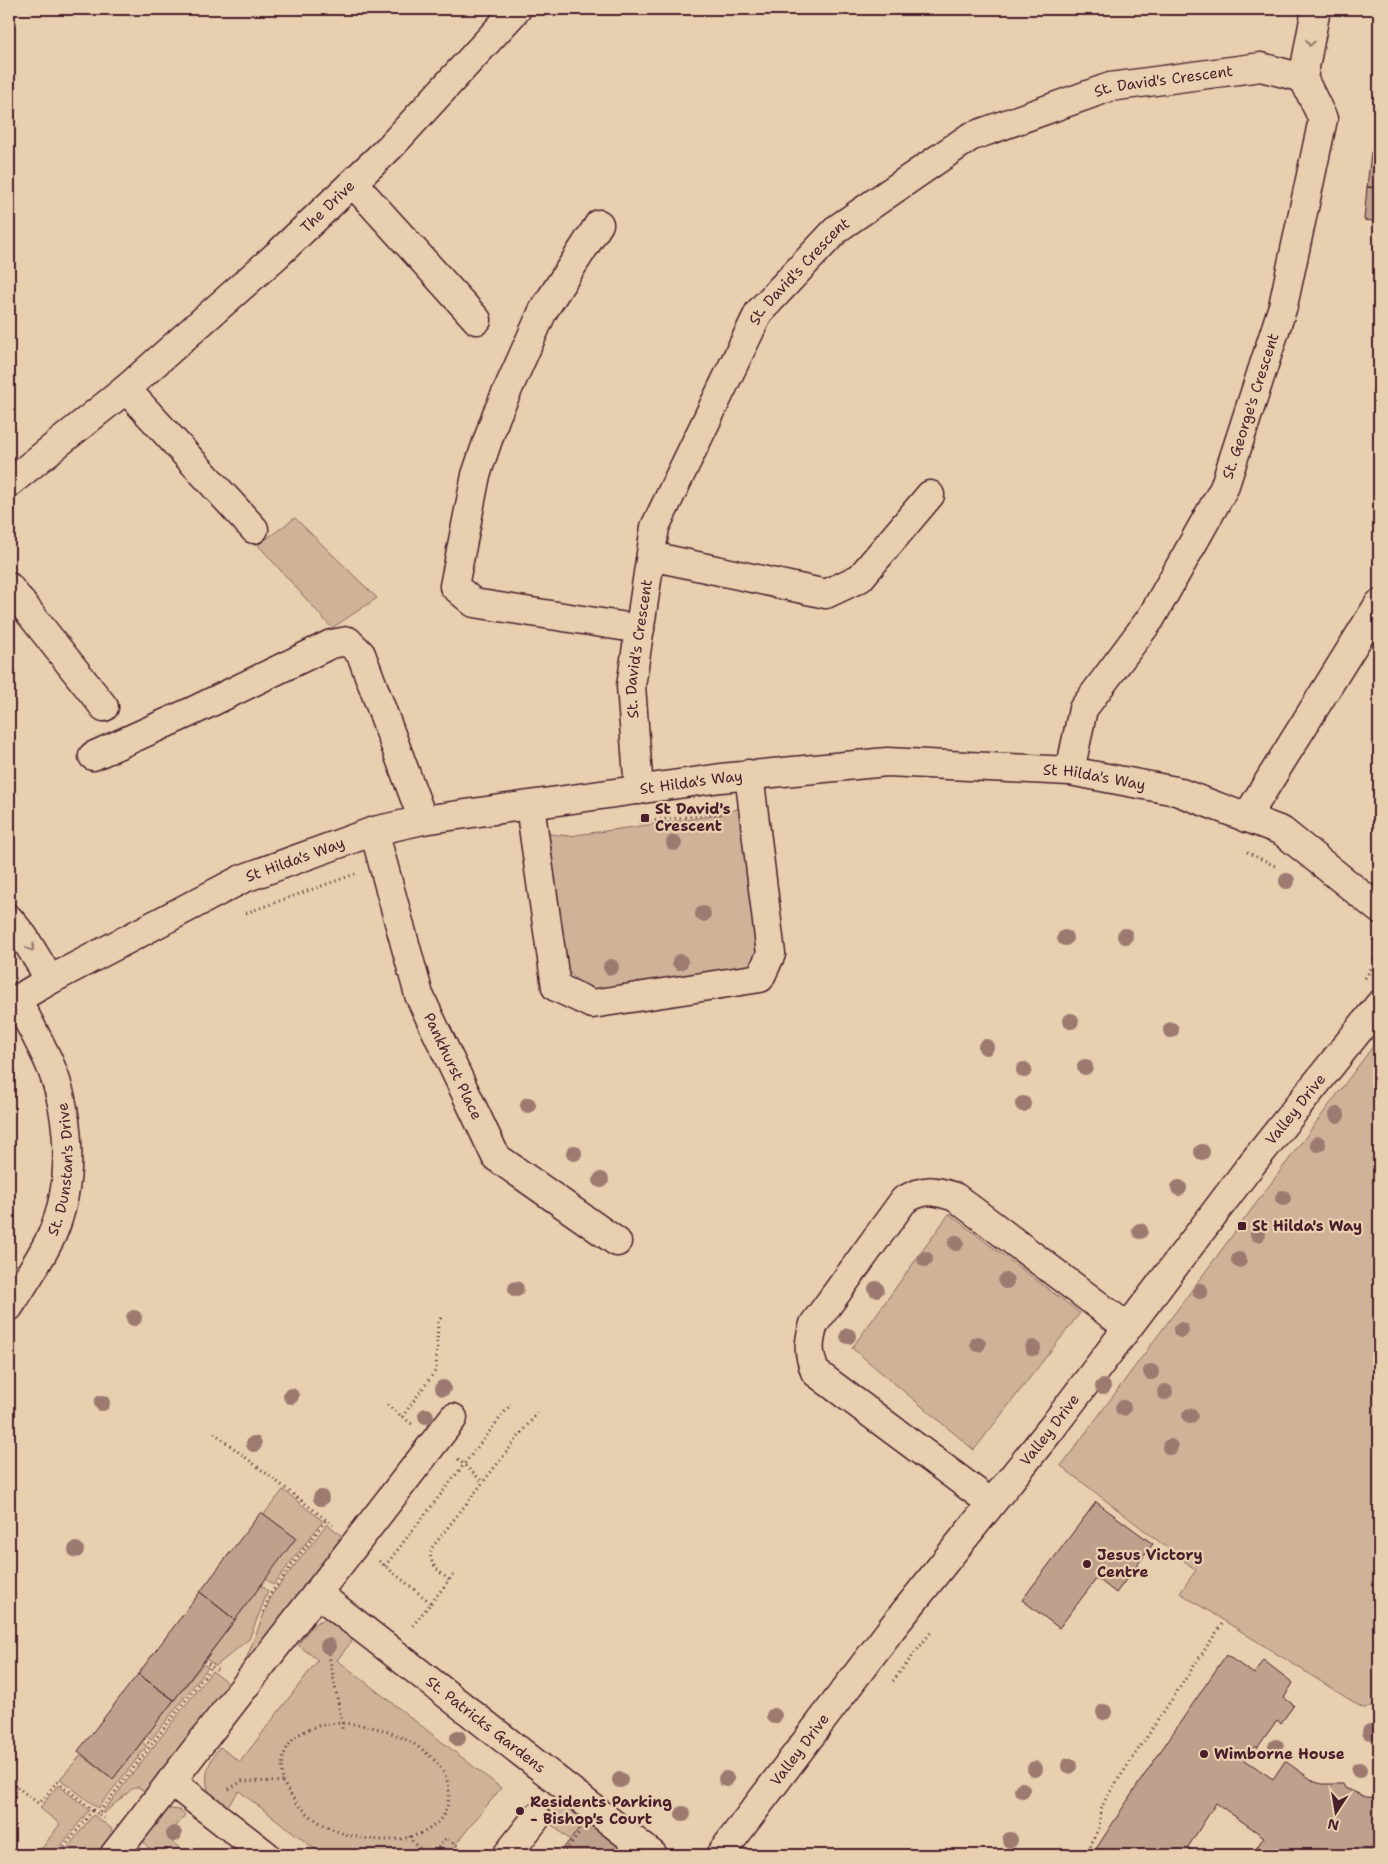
<svg xmlns="http://www.w3.org/2000/svg" width="1388" height="1864" font-family="'Shantell Sans',sans-serif">
  <style>
    .green { fill: #ceb399; stroke: #8c6962 }
    .building { fill: #bea18d; stroke: #4a1f2b }
    .lines { fill: none; stroke-linecap: round; stroke-linejoin: round }
    .minor-casing { stroke: #4a1f2b; stroke-width: 31 }
    .path { stroke: #4a1f2b; stroke-width: 3; stroke-dasharray: 1 4; stroke-linecap: butt }
    .minor { stroke: #e7cfaf; stroke-width: 28 }
    .tree { fill: #9c7a70 }
    .oneway { stroke: #98776d }
    .poi-dot { fill: #4a1f2b; stroke: #e7cfaf; stroke-width: 2 }
    .labels { text-anchor: middle; stroke-width: 4.5; stroke-linejoin: round; paint-order: stroke }
    .street-label { font-size: 15px; fill: #4a1f2b; stroke: #e7cfaf }
    .poi-label { font-size: 15px; font-weight: bold; fill: #4a1f2b; stroke: #e7cfaf; text-anchor: start }
  </style>
  <rect width="100%" height="100%" fill="#e7cfaf"/>
  <filter id="ink" filterUnits="userSpaceOnUse"><feTurbulence type="fractalNoise" baseFrequency=".02" numOctaves="2"/><feDisplacementMap in="SourceGraphic" scale="10" xChannelSelector="R" yChannelSelector="G"/><feConvolveMatrix kernelMatrix="1 2 1 2 8 2 1 2 1" color-interpolation-filters="sRGB"/></filter>
  <g filter="url(#ink)">
    <path class="green" d="M295,518L377,598L332,628L258,545Z
      M748,805L764,939L753,962L734,975L601,992L580,984L563,965L540,833L569,836L720,815Z
      M1379,1038V1706L1363,1708L1180,1593L1196,1570L1061,1466Z
      M949,1214L1080,1313L974,1450L852,1348Z
      M283,1490L323,1521L273,1585L265,1578L296,1538L264,1514Z
      M327,1524L341,1535L338,1540L344,1546L238,1680L271,1596Z
      M261,1585L268,1591L249,1639L216,1666L206,1659Z
      M330,1619L355,1637L337,1660L501,1788L447,1855H323L239,1791L225,1809L210,1797C203,1777 207,1763 220,1747L240,1762L318,1660L298,1645C308,1632 312,1620 330,1619Z
      M203,1664L208,1667L151,1740L146,1736Z
      M212,1671L227,1682L226,1688L121,1834L144,1791L138,1787L132,1789L104,1813H102Z
      M142,1742L147,1746L98,1808L60,1779L81,1755L113,1779Z
      M58,1785L89,1810L54,1855H37L60,1824L40,1808Z
      M562,1800L585,1821L570,1840L547,1821Z
      M170,1809L180,1810L185,1815L167,1838L189,1855C170,1855 152,1858 141,1838L161,1813Z
      M93,1815L111,1828L113,1834L117,1839L105,1855H62Z"/>
    <path class="building" d="M1377,96H1379V131H1376Z
      M1371,152L1379,153V188L1367,187Z
      M1367,187L1379,188V222L1364,220Z
      M1096,1502L1153,1544L1116,1593L1097,1578L1059,1628L1022,1600Z
      M261,1512L296,1538L235,1620L200,1592Z
      M200,1592L235,1620L174,1700L138,1674Z
      M1226,1655L1254,1674L1263,1660L1293,1683L1284,1698L1294,1705L1281,1723L1277,1720L1257,1748L1255,1746L1245,1760L1273,1779L1285,1761L1315,1782L1322,1784H1343L1345,1788L1366,1797L1379,1798V1855H1257L1253,1853L1264,1837L1216,1803L1188,1847L1193,1851L1190,1855H1092L1139,1783Z
      M138,1674L174,1700L113,1779L78,1751Z
      M585,1821L630,1855H558Z"/>
    <g class="lines">
      <g class="minor-casing">
        <g id="minor">
          <path d="M353,183L477,320"/>
          <path d="M599,224L543,311L496,416L476,475L454,586L474,603L640,629"/>
          <path d="M126,389L254,529"/>
          <path id="s1" d="M9,483L126,389L277,255L391,146L517,9"/>
          <path d="M651,556L826,594L860,578L930,495"/>
          <path d="M9,587L104,707"/>
          <path d="M93,756L193,711L331,644L348,641L361,654L423,820"/>
          <path id="s2" d="M1070,771L1083,709L1151,618L1224,488L1283,306L1323,119L1303,78L1316,9"/>
          <path id="s3" d="M639,790L631,686L655,527L759,312L838,228L970,137L1110,87L1261,67L1303,78"/>
          <path d="M530,806L556,987L592,1004L760,978L771,954L749,774"/>
          <path d="M1246,818L1379,604"/>
          <path id="s4" d="M374,831L419,995L496,1157L617,1242"/>
          <path d="M9,919L24,937L50,980"/>
          <path id="s5" d="M9,1004L50,980L242,879L374,831L423,820L721,778L887,762L1070,771L1176,791L1282,831L1379,909"/>
          <path id="s6" d="M9,1307C24,1284 40,1260 52,1235C75,1182 71,1112 48,1060C38,1039 27,1019 17,999"/>
          <path d="M991,1503L815,1372C808,1352 808,1344 814,1324L904,1200C925,1188 933,1190 955,1197L1127,1327"/>
          <path id="s7" d="M317,1593L653,1855"/>
          <path d="M171,1781L266,1855"/>
          <path d="M114,1855L453,1418"/>
          <path d="M507,1855L536,1818"/>
          <path id="s8" d="M720,1855L892,1628L1051,1429L1247,1170L1379,1005"/>
        </g>
      </g>
      <path class="path" d="M640,822L723,813
        M1247,852L1275,866
        M246,913L355,874
        M1365,978C1374,966 1379,951 1372,937
        M387,1405L412,1424
        M402,1417L436,1370L438,1322L443,1315
        M214,1433L333,1525
        M458,1459L483,1482
        M379,1561L431,1603L411,1628
        M385,1566L511,1404
        M449,1580C439,1571 428,1564 431,1549L537,1413
        M431,1603L453,1575
        M263,1612L271,1593L326,1520
        M326,1639L342,1723V1731
        M204,1661L217,1670
        M893,1681L932,1631
        M144,1739L151,1745
        M9,1781L38,1803C47,1799 50,1787 58,1782L98,1814
        M229,1789L242,1781L283,1782C282,1771 281,1758 287,1748C317,1694 455,1737 449,1797C443,1850 363,1846 328,1827C308,1817 293,1801 283,1782
        M104,1818L98,1814L212,1666
        M410,1836L413,1843L429,1855L433,1854L446,1838L470,1855
        M58,1855L93,1810
        M562,1855L579,1834
        M1103,1855L1091,1847L1090,1844L1099,1828L1101,1810L1106,1798L1224,1621"/>
      <use href="#minor" class="minor"/>
    </g>
    <g class="tree">
      <circle cx="674" cy="843" r="8"/>
      <circle cx="1287" cy="881" r="8"/>
      <circle cx="703" cy="914" r="8"/>
      <circle cx="1125" cy="936" r="8"/>
      <circle cx="1065" cy="938" r="8"/>
      <circle cx="680" cy="962" r="8"/>
      <circle cx="611" cy="967" r="8"/>
      <circle cx="1071" cy="1021" r="8"/>
      <circle cx="1171" cy="1030" r="8"/>
      <circle cx="986" cy="1047" r="8"/>
      <circle cx="1085" cy="1067" r="8"/>
      <circle cx="1024" cy="1070" r="8"/>
      <circle cx="1023" cy="1104" r="8"/>
      <circle cx="528" cy="1105" r="8"/>
      <circle cx="1337" cy="1115" r="8"/>
      <circle cx="1318" cy="1144" r="8"/>
      <circle cx="1202" cy="1152" r="8"/>
      <circle cx="574" cy="1153" r="8"/>
      <circle cx="601" cy="1180" r="8"/>
      <circle cx="1179" cy="1188" r="8"/>
      <circle cx="1283" cy="1198" r="8"/>
      <circle cx="1140" cy="1231" r="8"/>
      <circle cx="1258" cy="1234" r="8"/>
      <circle cx="956" cy="1243" r="8"/>
      <circle cx="925" cy="1259" r="8"/>
      <circle cx="1239" cy="1260" r="8"/>
      <circle cx="1006" cy="1281" r="8"/>
      <circle cx="516" cy="1289" r="8"/>
      <circle cx="876" cy="1289" r="8"/>
      <circle cx="1200" cy="1291" r="8"/>
      <circle cx="134" cy="1318" r="8"/>
      <circle cx="1181" cy="1330" r="8"/>
      <circle cx="848" cy="1336" r="8"/>
      <circle cx="978" cy="1344" r="8"/>
      <circle cx="1033" cy="1348" r="8"/>
      <circle cx="1151" cy="1372" r="8"/>
      <circle cx="1103" cy="1387" r="8"/>
      <circle cx="443" cy="1388" r="8"/>
      <circle cx="1165" cy="1392" r="8"/>
      <circle cx="291" cy="1396" r="8"/>
      <circle cx="102" cy="1403" r="8"/>
      <circle cx="1123" cy="1408" r="8"/>
      <circle cx="426" cy="1416" r="8"/>
      <circle cx="1190" cy="1416" r="8"/>
      <circle cx="254" cy="1444" r="8"/>
      <circle cx="1170" cy="1447" r="8"/>
      <circle cx="321" cy="1498" r="8"/>
      <circle cx="76" cy="1550" r="8"/>
      <circle cx="328" cy="1646" r="8"/>
      <circle cx="1104" cy="1712" r="8"/>
      <circle cx="774" cy="1716" r="8"/>
      <circle cx="1370" cy="1732" r="8"/>
      <circle cx="458" cy="1738" r="8"/>
      <circle cx="1276" cy="1747" r="8"/>
      <circle cx="1069" cy="1766" r="8"/>
      <circle cx="1035" cy="1769" r="8"/>
      <circle cx="1359" cy="1770" r="8"/>
      <circle cx="726" cy="1779" r="8"/>
      <circle cx="620" cy="1780" r="8"/>
      <circle cx="1022" cy="1790" r="8"/>
      <circle cx="683" cy="1814" r="8"/>
      <circle cx="174" cy="1834" r="8"/>
      <circle cx="1010" cy="1840" r="8"/>
    </g>
    <defs><path id="oneway-chevron" d="M-2-3.5L2.5 0L-2 3.5" fill="none" stroke-width="1.6" stroke-linecap="round" stroke-linejoin="round" transform="scale(1.25)"/></defs>
    <g class="oneway">
      <use href="#oneway-chevron" transform="translate(1310 43) rotate(101)"/>
      <use href="#oneway-chevron" transform="translate(31 948) rotate(59)"/>
    </g>
  </g>
  <g class="poi-dot">
    <rect x="640" y="813" width="10" height="10" rx="2.5"/>
    <rect x="1237" y="1221" width="10" height="10" rx="2.5"/>
    <circle cx="1087" cy="1564" r="5"/>
    <circle cx="1204" cy="1754" r="5"/>
    <circle cx="520" cy="1811" r="5"/>
  </g>
  <g class="labels">
    <g class="street-label">
      <text dy="5" stroke="none"><textPath href="#s3" startOffset="982">St. David's Crescent</textPath></text>
      <text dy="5" stroke="none"><textPath href="#s1" startOffset="422">The Drive</textPath></text>
      <text dy="5" stroke="none"><textPath href="#s3" startOffset="561">St. David's Crescent</textPath></text>
      <text dy="5" stroke="none"><textPath href="#s2" startOffset="412">St. George's Crescent</textPath></text>
      <text dy="5" stroke="none"><textPath href="#s3" startOffset="142">St. David's Crescent</textPath></text>
      <text dy="5" stroke="none"><textPath href="#s5" startOffset="1131">St Hilda's Way</textPath></text>
      <text dy="5" stroke="none"><textPath href="#s5" startOffset="726">St Hilda's Way</textPath></text>
      <text dy="5" stroke="none"><textPath href="#s5" startOffset="321">St Hilda's Way</textPath></text>
      <text dy="5" stroke="none"><textPath href="#s4" startOffset="249">Pankhurst Place</textPath></text>
      <text dy="5" stroke="none"><textPath href="#s8" startOffset="942">Valley Drive</textPath></text>
      <text dy="5" stroke="none"><textPath href="#s6" startOffset="151">St. Dunstan's Drive</textPath></text>
      <text dy="5" stroke="none"><textPath href="#s8" startOffset="538">Valley Drive</textPath></text>
      <text dy="5" stroke="none"><textPath href="#s7" startOffset="214">St. Patricks Gardens</textPath></text>
      <text dy="5" stroke="none"><textPath href="#s8" startOffset="132">Valley Drive</textPath></text>
    </g>
    <g class="poi-label">
      <text x="655" y="814">St David's<tspan x="655" dy="17">Crescent</tspan></text>
      <text x="1252" y="1231">St Hilda's Way</text>
      <text x="1097" y="1560">Jesus Victory<tspan x="1097" dy="17">Centre</tspan></text>
      <text x="1214" y="1759">Wimborne House</text>
      <text x="530" y="1807">Residents Parking<tspan x="530" dy="17">- Bishop's Court</tspan></text>
    </g>
  </g>
  <rect width="1388" height="1864" fill="none" stroke="#e7cfaf" stroke-width="30"/>
  <rect x="15" y="15" width="1358" height="1834" fill="none" stroke="#4a1f2b" stroke-width="2" filter="url(#ink)"/>
  <g transform="translate(1336 1812) rotate(192)" stroke="#e7cfaf" stroke-width="4" paint-order="stroke">
  <path d="M0-4L9 19L0 12L-9 19Z" fill="#4a1f2b"/>
  <text y="-8" font-size="14" font-weight="bold" text-anchor="middle" fill="#4a1f2b">N</text>
  </g>
</svg>
